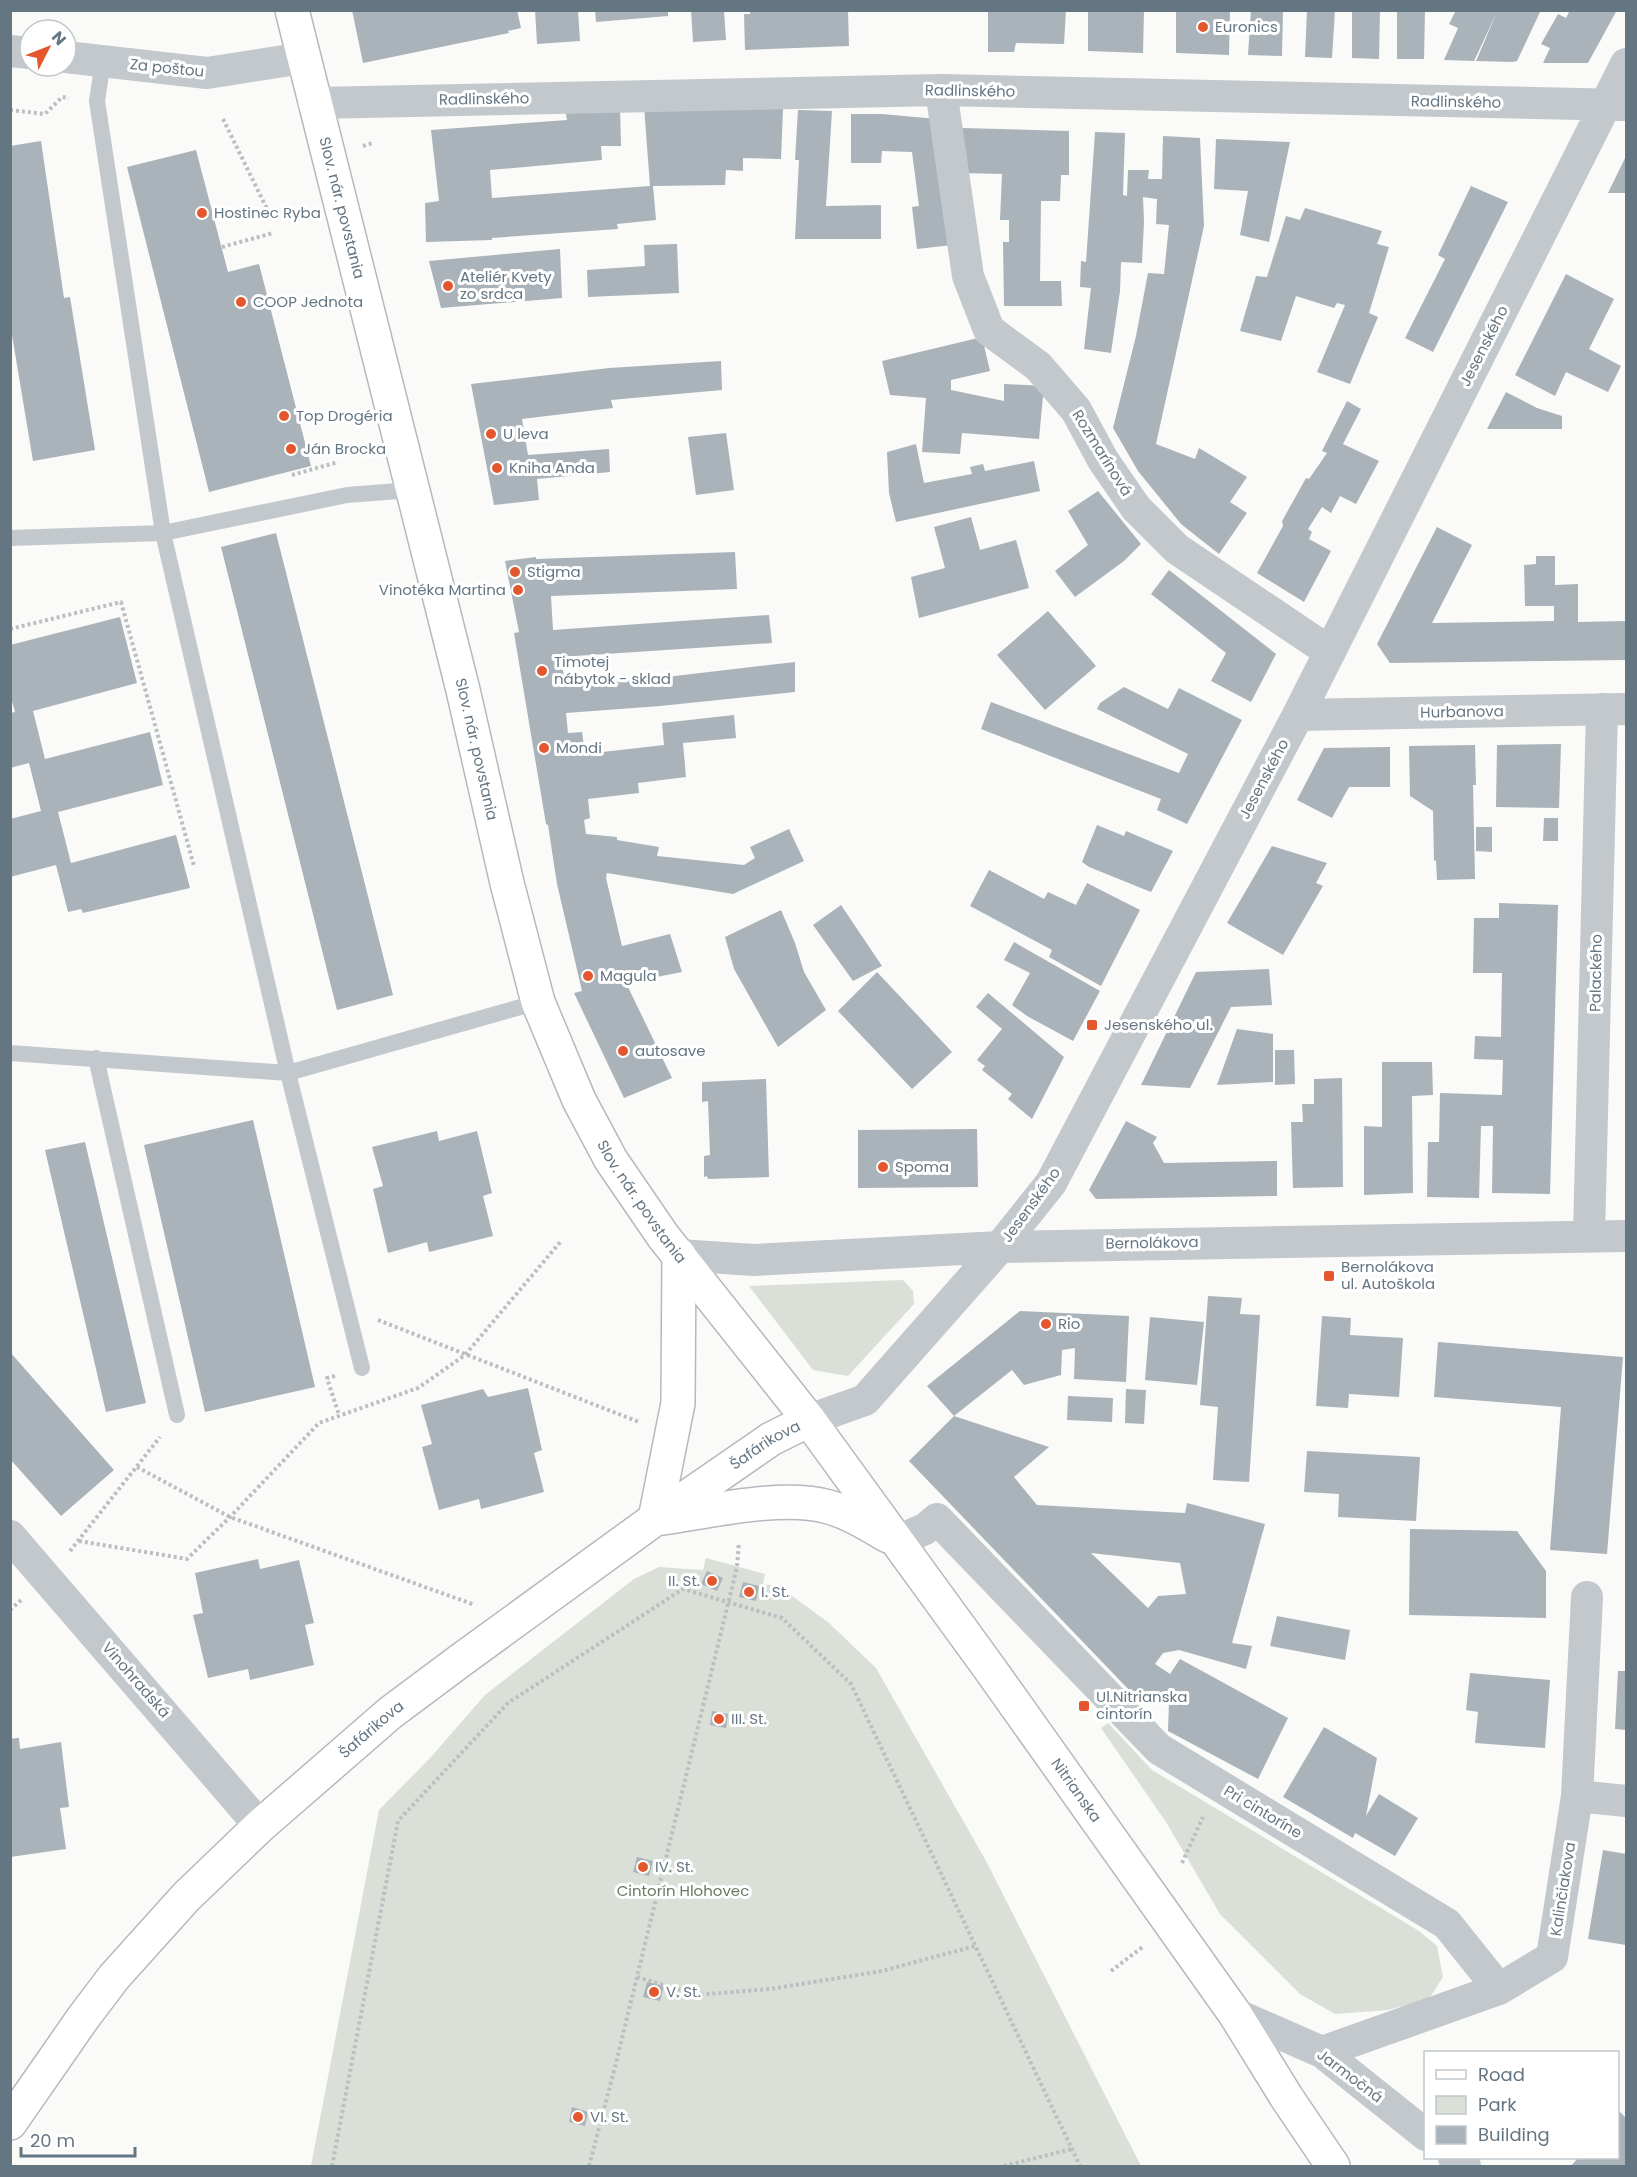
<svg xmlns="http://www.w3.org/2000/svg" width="1637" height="2177" font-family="Poppins,sans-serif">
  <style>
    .green { fill: #dadfd7 }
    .building { fill: #aab3b9; fill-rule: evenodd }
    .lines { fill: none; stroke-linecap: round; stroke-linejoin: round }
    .secondary-casing { stroke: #b3babf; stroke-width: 36 }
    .path { stroke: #bbbfc2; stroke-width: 4; stroke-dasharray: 3 3; stroke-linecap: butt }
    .lane { stroke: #c3c8cc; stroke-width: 16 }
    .street { stroke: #c3c8cc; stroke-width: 32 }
    .secondary { stroke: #fff; stroke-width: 33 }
    .poi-dot { fill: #e4572e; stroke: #fff; stroke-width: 2 }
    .labels { text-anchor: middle; stroke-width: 6; stroke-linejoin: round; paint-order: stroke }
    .poi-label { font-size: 15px; fill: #657683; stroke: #fff; text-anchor: start }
    .street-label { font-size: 15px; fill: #657683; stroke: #fff }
    .park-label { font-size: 15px; fill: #687a64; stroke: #fff }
  </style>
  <rect width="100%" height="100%" fill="#fafaf8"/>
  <path class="green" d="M903,1280L913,1291L914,1304L848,1376L813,1370L749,1286Z
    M706,1558L765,1574L763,1584L780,1587L829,1623L876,1668L986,1861L1141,2166H311L379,1810L431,1757L485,1695L634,1579L659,1567L703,1570Z
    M1108,1723L1152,1770L1419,1931L1437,1946L1443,1977L1429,1999L1388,2010L1335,2014L1300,1994L1220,1914L1166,1822L1101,1728Z"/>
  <path class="building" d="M352,10H517L521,28L508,31L509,33L363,63Z
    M535,10H578L580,41L537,44Z
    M595,10H668V16L596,22Z
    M691,10H724L726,40L693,42Z
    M750,10H848L849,46L745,50L744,14H750Z
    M988,10H1066L1064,44L1016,43L1014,52H988Z
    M1088,10H1144L1143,53L1088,51Z
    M1176,10H1230L1229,55L1176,53Z
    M1251,10H1283L1282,56L1248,55Z
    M1307,10H1335L1332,58L1305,57Z
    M1352,10H1380L1379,59L1352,58Z
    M1397,10H1425L1424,59H1397Z
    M1456,10H1541L1517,61L1513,62L1476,61L1497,12L1474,61L1444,60L1458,28L1449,24Z
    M1570,10H1617L1588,63H1543L1550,48L1541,44L1558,14L1566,18Z
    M644,106L783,109L781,159L743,158V171L726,170L725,185L653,186L656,220L617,224L618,229L492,238V240L426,242L425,203L439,201L431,130L567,120L565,109L620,107L621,146H601L602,160L490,170L492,198L650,186Z
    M798,110L832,111L826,206L881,205V239H795L799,160H795Z
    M851,114H882L937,119L952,245L917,249L912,207L919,206L912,152L882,151L881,163H851Z
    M962,128L1069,131V175H1061L1060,201H1041L1040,281H1061L1062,306H1004L1003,242H1009V220H1000L1002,174L961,173Z
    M1095,132L1125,133L1123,195L1127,196L1128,170H1149L1148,179H1162L1163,136L1200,138L1204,226L1156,444L1195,459L1199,448L1247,477L1230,502L1247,513L1219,554L1181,524L1138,471L1113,428L1136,336L1148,273L1164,274L1169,225L1156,224L1157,199L1143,197L1144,222L1142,263L1121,262L1120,291L1111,353L1084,349L1091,288L1080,287L1081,261L1086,262Z
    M1216,139L1290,142L1269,242L1240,235L1248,191L1214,189Z
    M41,141L64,298L70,297L95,450L33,461L10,323V146Z
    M196,150L228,272L259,264L311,466L209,492L127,167Z
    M1626,156V193H1608Z
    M1471,186L1508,202L1433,352L1405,338L1445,259L1438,255Z
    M1305,208L1382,231L1377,244L1389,247L1369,313L1378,317L1350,384L1317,372L1345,305L1337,303L1334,308L1296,296L1281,341L1240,331L1256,276L1267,277L1286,216L1300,220Z
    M677,244L679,293L588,297L587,270L645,266L644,245Z
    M560,249L562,298L441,308L429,261Z
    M1566,274L1614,299L1589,349L1621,366L1608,392L1566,372L1555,396L1515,375Z
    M982,337L990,371L951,380V390L1004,401V384L1044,386L1039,439L962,433L960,454L922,452L926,398L890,395L882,361Z
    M721,361L722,390L611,400L613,408L522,419L528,455L609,449L610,472L537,479L539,500L494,505L471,384L609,368Z
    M1506,392L1537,408L1562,416V429H1487Z
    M1347,401L1361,409L1343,444L1379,461L1356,504L1340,496L1331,513L1322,507L1308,529L1312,532L1309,539L1331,551L1304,602L1257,573L1283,526L1282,521L1296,496L1306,478L1309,479L1327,453L1322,451Z
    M726,433L734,490L696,495L688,437Z
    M916,444L924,483L972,474L970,467L983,464L985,471L1034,461L1040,491L896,522L889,493L887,452Z
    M1098,491L1141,544L1124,561L1075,597L1055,571L1088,545L1068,511Z
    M971,517L980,550L1016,540L1029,588L919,618L911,577L945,568L934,527Z
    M1437,527L1472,545L1432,623L1554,621V606H1525L1524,565L1536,564V556H1555V585L1578,584V622L1626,621V660L1390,663L1377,644Z
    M276,533L393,995L337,1010L221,547Z
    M735,552L737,589L551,596L553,630L769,615L772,643L560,657L566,685L658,678L795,662V692L660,706L566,713L568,733L582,732L585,754L664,745L662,723L734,715L736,738L683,743L686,777L638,783L639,793L588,799L590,818L584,820L586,834L617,837V840L659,847L657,856L744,865L755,858L750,847L789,829L804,861L733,894L607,873L606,878L622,946L670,934L682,972L626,983L672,1078L624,1098L574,993L582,991L557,884L548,825L546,824L514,633L519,632L505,561L536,557V559Z
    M1169,570L1276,654L1251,702L1211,681L1226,653L1151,594Z
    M1048,611L1096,666L1045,710L997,655Z
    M120,617L137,683L33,711L45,759L150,732L163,785L58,812L71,863L176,835L190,888L83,913L81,909L68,912L56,865L10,877V819L41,811L29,763L10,768V713L15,712L10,694V645Z
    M1124,687L1168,709L1179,688L1242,720L1187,824L1157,810L1161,799L981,729L991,702L1179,773L1188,754L1097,709L1100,703Z
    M1561,744L1559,808L1496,807L1497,745Z
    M1475,745L1476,785H1473L1475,879L1437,880L1436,860L1434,861L1433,811L1410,796L1409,746Z
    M1390,747V787H1349L1332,818L1297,800L1324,748Z
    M1544,818H1558V841H1543Z
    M1097,825L1124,836L1126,831L1173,851L1151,892L1089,867L1082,862Z
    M1476,827H1492V852L1476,851Z
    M1272,846L1327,863L1316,883L1323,886L1283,955L1227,923Z
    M989,870L1044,899L1048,892L1076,905L1087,883L1140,910L1101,986L1049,957L1052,950L970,906Z
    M1499,903L1558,905L1550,1194L1492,1193L1493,1126H1481L1479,1198L1427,1197L1428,1142H1439L1440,1093L1502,1095L1503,1060L1474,1059L1475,1036L1501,1037L1502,973H1473L1474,918H1499Z
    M841,905L882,966L853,981L813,925Z
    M781,910L795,943L804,972L826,1010L778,1047L734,969L725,937Z
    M1014,942L1100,991L1073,1041L1027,1016L1012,1005L1030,973L1004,960Z
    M1269,969L1272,1005L1231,1007L1190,1088L1141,1085L1196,972Z
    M877,972L952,1052L912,1089L838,1011Z
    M988,993L1064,1057L1032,1119L1008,1099L1012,1094L982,1070L985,1066L977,1060L1002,1029L976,1007Z
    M1237,1029L1273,1034V1082L1217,1085Z
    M1275,1050H1294L1295,1084L1275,1085Z
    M1382,1062H1432L1433,1095L1412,1096L1413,1193L1364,1195V1126L1382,1127Z
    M1342,1078L1343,1187L1293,1188L1291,1122H1303L1302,1104H1314V1079Z
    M766,1079L769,1177L708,1179L707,1176L704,1177V1156L710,1155L708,1101L702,1102V1082Z
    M253,1120L315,1387L205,1412L144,1145Z
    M1126,1121L1157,1137L1153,1143L1164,1163L1277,1161V1196L1096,1199L1089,1190Z
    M977,1129L978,1187L858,1188V1130Z
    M437,1131L439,1141L477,1131L492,1193L483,1196L493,1236L429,1252L427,1242L388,1253L373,1189L383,1186L372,1147Z
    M85,1142L146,1403L106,1412L45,1150Z
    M1208,1296L1242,1298L1240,1314L1260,1315L1249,1482L1213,1480L1218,1407L1200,1405Z
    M1020,1311L1129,1316L1126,1382L1074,1379L1075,1348L1062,1350L1061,1375L1024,1385L1012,1370L954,1416L927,1386Z
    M1322,1316L1351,1318L1350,1335L1403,1338L1399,1397L1349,1394L1348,1408L1316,1406Z
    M1150,1317L1204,1322L1197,1385L1145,1380Z
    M1438,1342L1623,1357L1607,1554L1550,1550L1561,1407L1434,1397Z
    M10,1352L114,1470L61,1516L10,1459Z
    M528,1388L542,1450L534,1453L544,1492L481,1509L479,1499L439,1510L422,1447L432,1444L421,1405L483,1389L488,1397Z
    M1126,1389L1146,1390L1144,1424L1125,1423Z
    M1068,1396L1113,1398L1112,1422L1067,1420Z
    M954,1416L1049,1447L1014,1477L1037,1505L1185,1513L1187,1503L1265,1524L1232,1643L1252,1646L1246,1669L1179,1650L1163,1653L1155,1664L1170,1674L1180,1659L1288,1718L1258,1779L1168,1731L1169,1701L1130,1691L909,1461ZM1091,1553L1180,1563L1186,1594L1158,1596L1148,1608Z
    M1307,1451L1420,1457L1416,1521L1338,1517L1339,1494L1304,1492Z
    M1410,1529L1517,1531L1546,1571V1618L1409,1615Z
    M258,1559L260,1569L299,1560L314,1623L305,1625L314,1665L250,1680L248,1669L208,1678L193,1615L203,1613L195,1573Z
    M707,1571L723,1578L717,1591L701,1584Z
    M743,1582L759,1586L756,1601L739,1597Z
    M1277,1616L1350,1630L1345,1660L1270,1646Z
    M1618,1671H1626V1730L1615,1729Z
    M1470,1673L1550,1680L1545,1748L1475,1743L1478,1712L1466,1710Z
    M712,1711L728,1714L726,1728L710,1725Z
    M1324,1727L1377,1758L1366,1816L1379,1794L1418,1818L1395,1856L1355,1833L1353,1838L1283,1797Z
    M17,1738H19L20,1749L61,1742L69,1807L60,1808L66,1849L10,1857V1739Z
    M1603,1850L1626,1854V1945L1588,1939Z
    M637,1857L653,1861L649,1876L633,1872Z
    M647,1982L664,1986L660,2001L643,1997Z
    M572,2107L588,2112L585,2126L569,2122Z
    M1618,2110L1626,2118V2166H1571L1578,2158H1618Z"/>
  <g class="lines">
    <g class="secondary-casing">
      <g id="secondary">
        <path id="s1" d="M292,10L463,690L507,883L538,1002L579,1100L611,1160L663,1236L809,1420L990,1669L1235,2014L1287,2098L1333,2166"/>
        <path d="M663,1518C711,1511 783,1494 829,1507C850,1513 869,1525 888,1536"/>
        <path d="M655,1519L678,1403L679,1255"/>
        <path id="s2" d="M10,2123L83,2018L114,1977L186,1897L260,1826L390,1713L461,1660L655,1519L771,1439L809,1420"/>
      </g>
    </g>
    <path class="path" d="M10,110L45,114L62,97L69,98
      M223,119L269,213
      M363,146L373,143
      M222,247L273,233
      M292,475L338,462
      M10,629L121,602L194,866
      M378,1320L639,1422
      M335,1376L327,1378L339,1415
      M137,1467L230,1517L475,1605
      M79,1541L187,1559L230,1517L319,1423L418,1388L465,1355L562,1240
      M70,1551L160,1437
      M10,1610L21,1600
      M1182,1863L1203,1817
      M1111,1971L1144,1946
      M637,1977L698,1995L770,1989L882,1971L975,1946
      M332,2166L398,1821L508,1703L683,1589L782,1618L851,1684L1080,2166
      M589,2166L615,2067L737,1567L739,1542
      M1004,2166L1072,2149"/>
    <path class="lane" d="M103,61L97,101L163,533L288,1073L362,1368
      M10,538L163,533L347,495L412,490
      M10,1053L288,1073L538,1002
      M96,1058L177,1415"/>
    <path class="street" d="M10,51L30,53
      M66,57L207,73L303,58
      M941,90L968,276L989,330L1038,366L1076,410L1103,460L1136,508L1177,549L1330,652
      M314,103L941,90L1624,105
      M1298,715L1626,709
      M1589,1236L1602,709
      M679,1255L754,1260L1000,1247L1626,1236
      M809,1420L865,1400L1000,1247L1051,1183L1298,715L1626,64
      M10,1536L260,1826
      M897,1541L925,1529L937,1519L1159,1749L1447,1924L1499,1989
      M1577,1796L1626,1801
      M1235,2014L1322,2052L1426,2135
      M1322,2052L1499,1989L1552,1957L1577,1796L1587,1597
      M1454,2158L1465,2166"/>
    <use href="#secondary" class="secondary"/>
  </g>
  <g class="poi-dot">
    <circle cx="1203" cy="27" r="6"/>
    <circle cx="202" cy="213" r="6"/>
    <circle cx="448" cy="286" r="6"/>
    <circle cx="241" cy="302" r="6"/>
    <circle cx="284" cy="416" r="6"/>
    <circle cx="491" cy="434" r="6"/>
    <circle cx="291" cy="449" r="6"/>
    <circle cx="497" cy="468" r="6"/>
    <circle cx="515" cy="572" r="6"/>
    <circle cx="518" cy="590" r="6"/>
    <circle cx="542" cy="671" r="6"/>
    <circle cx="544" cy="748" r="6"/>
    <circle cx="588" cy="976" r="6"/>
    <rect x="1086" y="1019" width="12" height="12" rx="3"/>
    <circle cx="623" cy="1051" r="6"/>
    <circle cx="883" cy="1167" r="6"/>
    <rect x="1323" y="1270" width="12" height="12" rx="3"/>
    <circle cx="1046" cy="1324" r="6"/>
    <circle cx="712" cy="1581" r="6"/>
    <circle cx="749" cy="1592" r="6"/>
    <rect x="1078" y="1700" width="12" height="12" rx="3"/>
    <circle cx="719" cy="1719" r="6"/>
    <circle cx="643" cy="1867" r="6"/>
    <circle cx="654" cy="1992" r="6"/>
    <circle cx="578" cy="2117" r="6"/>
  </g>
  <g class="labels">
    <g class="poi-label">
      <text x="1215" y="32">Euronics</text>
      <text x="214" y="218">Hostinec Ryba</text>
      <text x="460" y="282">Ateliér Kvety<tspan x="460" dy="17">zo srdca</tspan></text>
      <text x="253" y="307">COOP Jednota</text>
      <text x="296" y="421">Top Drogéria</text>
      <text x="503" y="439">U leva</text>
      <text x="303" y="454">Ján Brocka</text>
      <text x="509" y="473">Kniha Anda</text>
      <text x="527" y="577">Stigma</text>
      <text x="506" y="595" text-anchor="end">Vinotéka Martina</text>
      <text x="554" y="667">Timotej<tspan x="554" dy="17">nábytok - sklad</tspan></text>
      <text x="556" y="753">Mondi</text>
      <text x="600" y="981">Magula</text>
      <text x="1104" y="1030">Jesenského ul.</text>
      <text x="635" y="1056">autosave</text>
      <text x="895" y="1172">Spoma</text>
      <text x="1341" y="1272">Bernolákova<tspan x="1341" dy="17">ul. Autoškola</tspan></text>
      <text x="1058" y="1329">Rio</text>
      <text x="700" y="1586" text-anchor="end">II. St.</text>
      <text x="761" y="1597">I. St.</text>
      <text x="1096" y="1702">Ul.Nitrianska<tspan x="1096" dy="17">cintorín</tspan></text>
      <text x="731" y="1724">III. St.</text>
      <text x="655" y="1872">IV. St.</text>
      <text x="666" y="1997">V. St.</text>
      <text x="590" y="2122">VI. St.</text>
    </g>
    <g class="street-label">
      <text transform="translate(167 68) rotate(6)" y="5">Za poštou</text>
      <text transform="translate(970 91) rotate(1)" y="5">Radlinského</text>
      <text transform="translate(484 99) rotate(-1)" y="5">Radlinského</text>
      <text transform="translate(1456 102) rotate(1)" y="5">Radlinského</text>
      <text dy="5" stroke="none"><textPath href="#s1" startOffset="204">Slov. nár. povstania</textPath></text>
      <text transform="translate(1484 346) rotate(-63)" y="5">Jesenského</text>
      <text transform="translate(1102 453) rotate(58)" y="5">Rozmarínová</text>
      <text transform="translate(1462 712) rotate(-1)" y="5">Hurbanova</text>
      <text dy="5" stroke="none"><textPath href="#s1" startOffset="762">Slov. nár. povstania</textPath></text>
      <text transform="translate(1264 779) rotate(-62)" y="5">Jesenského</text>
      <text transform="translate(1596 973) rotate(-89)" y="5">Palackého</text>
      <text dy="5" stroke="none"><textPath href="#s1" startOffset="1248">Slov. nár. povstania</textPath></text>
      <text transform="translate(1031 1205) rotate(-54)" y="5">Jesenského</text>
      <text transform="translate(1152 1243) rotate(-1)" y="5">Bernolákova</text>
      <text dy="5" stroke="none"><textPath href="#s2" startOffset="1023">Šafárikova</textPath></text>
      <text transform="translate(136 1680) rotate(49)" y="5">Vinohradská</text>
      <text dy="5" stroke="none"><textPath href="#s2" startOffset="537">Šafárikova</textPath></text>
      <text dy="5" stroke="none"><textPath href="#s1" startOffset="1980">Nitrianska</textPath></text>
      <text transform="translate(1263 1812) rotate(31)" y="5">Pri cintoríne</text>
      <text transform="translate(1563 1889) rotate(-81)" y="5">Kalinčiakova</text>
      <text transform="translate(1350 2076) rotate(37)" y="5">Jarmočná</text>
    </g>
    <g class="park-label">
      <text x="683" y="1896">Cintorín Hlohovec</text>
    </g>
  </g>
  <rect width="1637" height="2177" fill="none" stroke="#657683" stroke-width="24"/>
  <rect x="1424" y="2051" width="195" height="108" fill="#ffffff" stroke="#c1c8cd" stroke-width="1.5"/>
  <rect x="1436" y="2070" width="30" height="9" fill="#ffffff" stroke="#c1c8cd" stroke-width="1.5"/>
  <text x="1478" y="2081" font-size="18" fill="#657683">Road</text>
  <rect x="1436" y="2096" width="30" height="18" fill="#dadfd7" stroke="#c1c8cd" stroke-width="1.5"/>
  <text x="1478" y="2111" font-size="18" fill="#657683">Park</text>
  <rect x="1436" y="2126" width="30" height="18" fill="#aab3b9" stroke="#c1c8cd" stroke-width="1.5"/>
  <text x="1478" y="2141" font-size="18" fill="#657683">Building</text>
  <g transform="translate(48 48) rotate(48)"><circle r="28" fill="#ffffff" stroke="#c1c8cd" stroke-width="1.5"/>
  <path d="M0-4.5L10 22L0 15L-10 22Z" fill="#e4572e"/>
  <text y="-9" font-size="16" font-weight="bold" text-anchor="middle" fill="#657683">N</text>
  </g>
  <path d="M21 2147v9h114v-9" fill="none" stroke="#657683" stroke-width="3"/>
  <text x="30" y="2147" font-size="18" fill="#657683" stroke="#ffffff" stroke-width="4.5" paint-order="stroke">20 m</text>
</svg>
